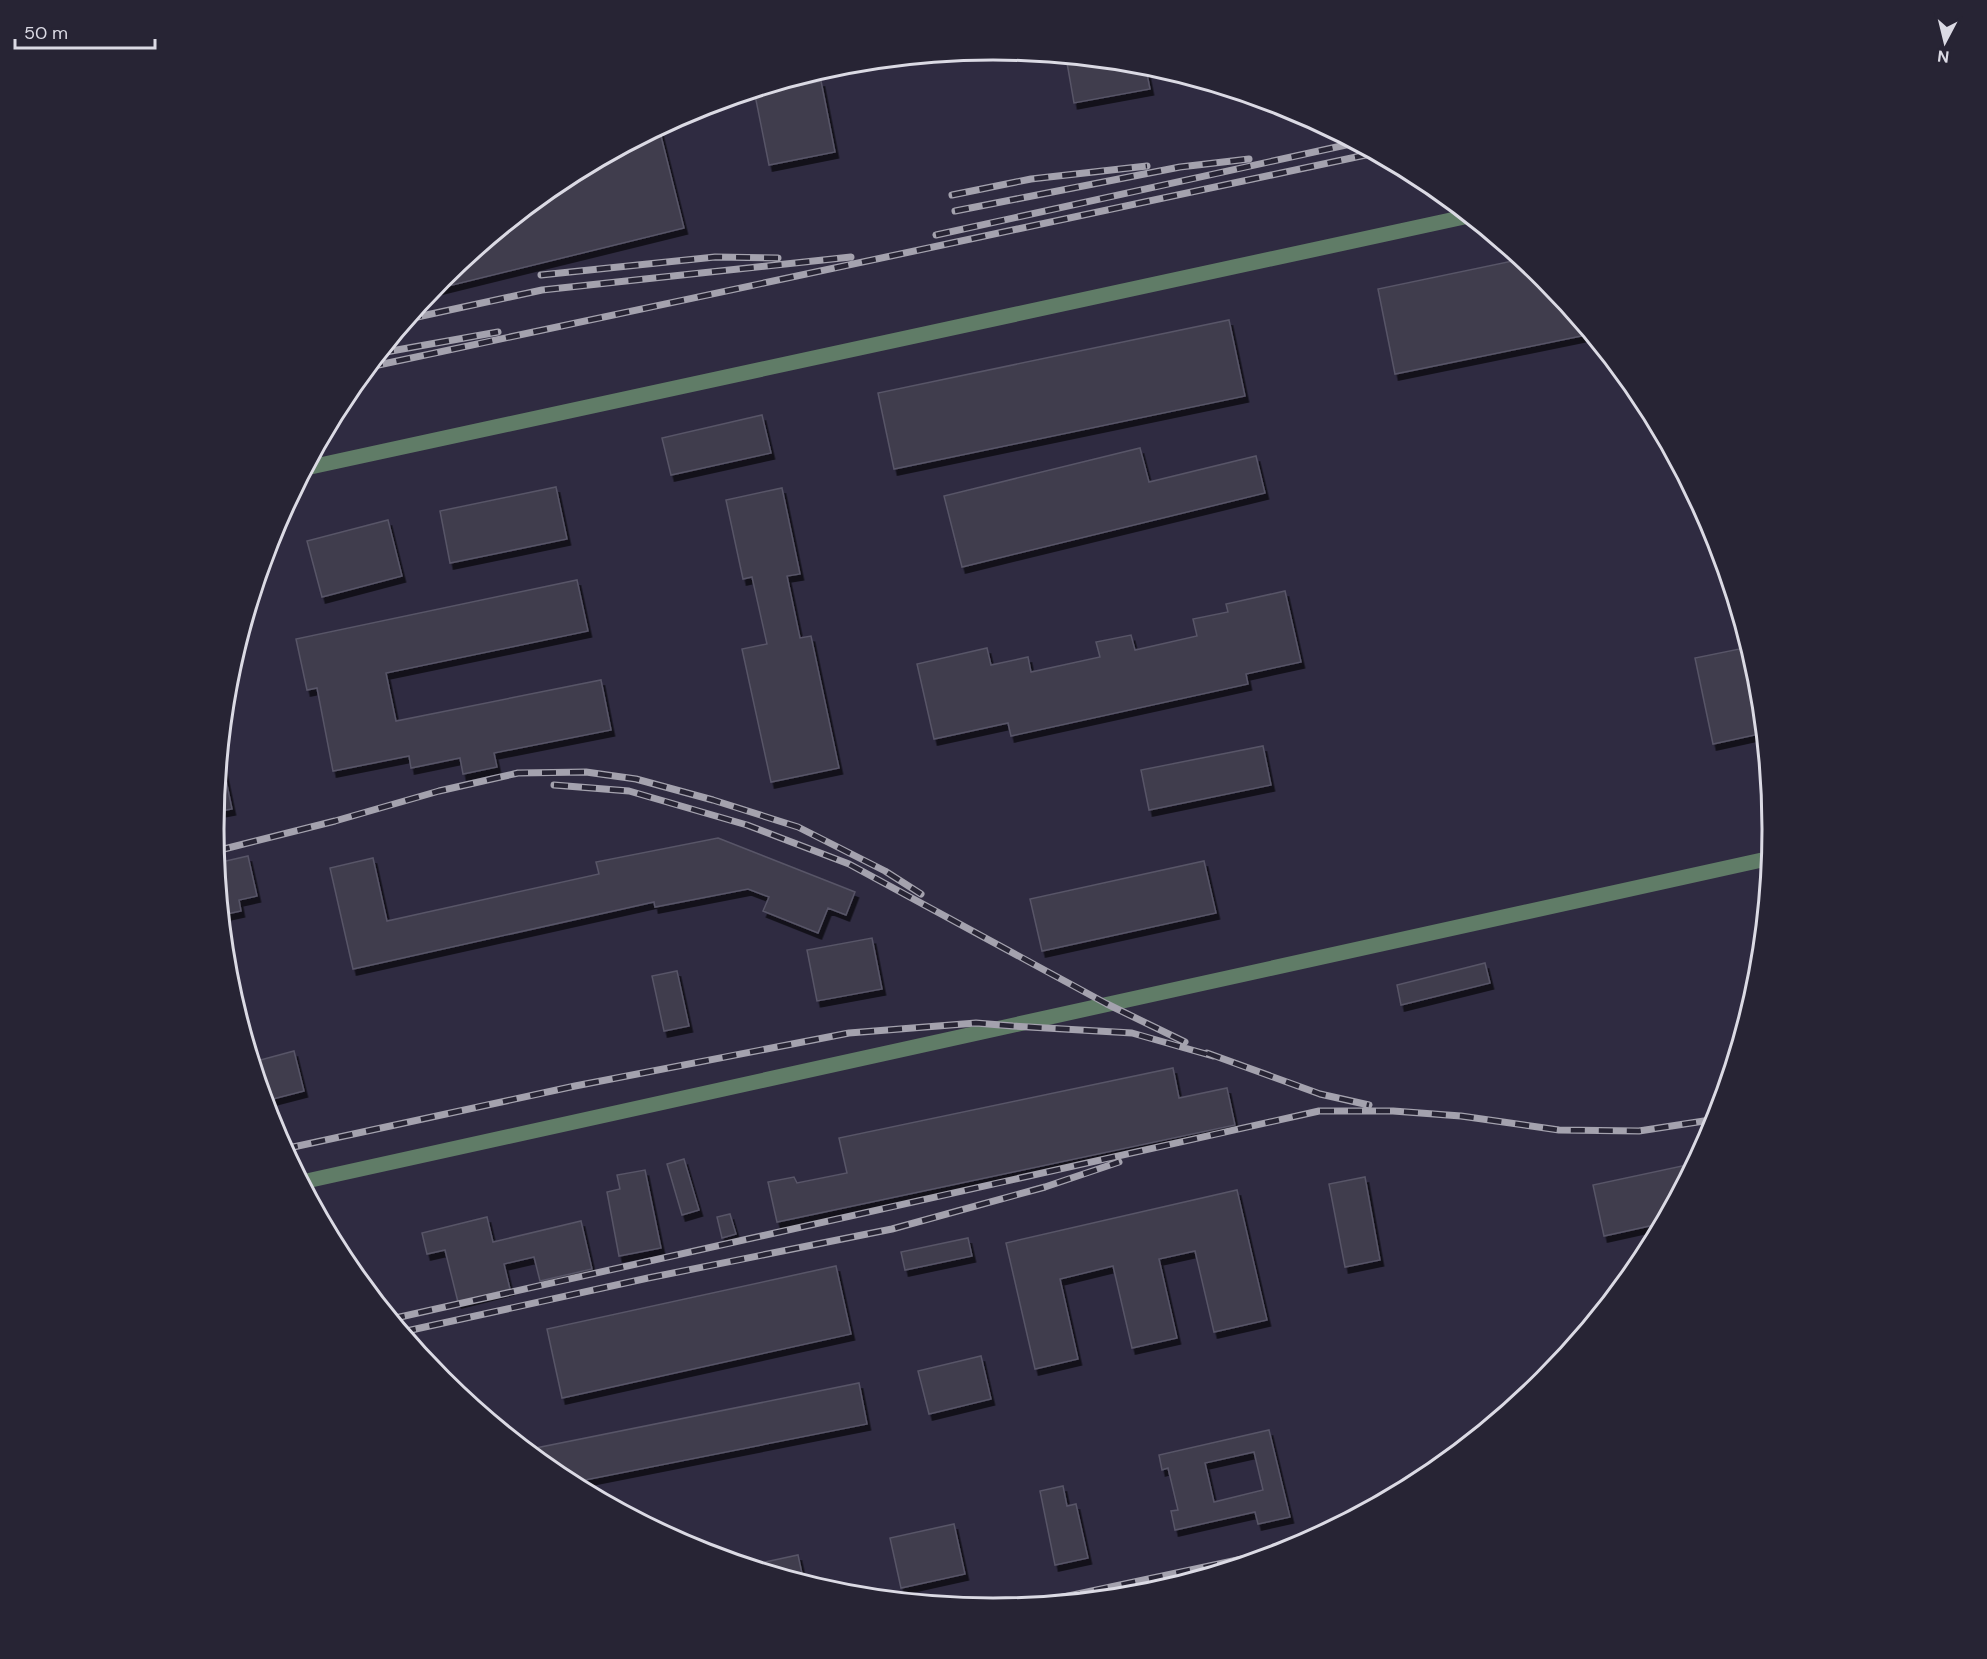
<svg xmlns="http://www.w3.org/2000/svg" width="1987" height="1659" font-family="'DM Sans',sans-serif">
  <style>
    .built { fill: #2f2b41 }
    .building { fill: #3f3d4d; stroke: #585567; stroke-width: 1.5; fill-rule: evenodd; filter: url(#shadow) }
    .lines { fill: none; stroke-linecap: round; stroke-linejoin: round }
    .minor { stroke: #607c67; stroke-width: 15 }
    .rail-casing { stroke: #a4a2ae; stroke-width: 7 }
    .rail { stroke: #272434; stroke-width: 4.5; stroke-dasharray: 14; stroke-linecap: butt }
    .rim { fill: none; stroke: #dbdae4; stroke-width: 3 }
  </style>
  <defs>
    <filter id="shadow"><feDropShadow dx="3.5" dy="6" stdDeviation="0" flood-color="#0009"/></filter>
  </defs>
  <rect width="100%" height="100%" fill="#272434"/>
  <path class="built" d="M216 829a777 777 0 1 1 1554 0a777 777 0 1 1-1554 0Z"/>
  <path class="building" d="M1066,57L1145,64L1150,89L1074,103Z
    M821,81L835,152L769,165L755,95Z
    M659,128L684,228L432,290L442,278L560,181Z
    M1522,259L1545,278L1591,334L1395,374L1378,289Z
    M1229,320L1245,396L894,469L878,393Z
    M762,415L771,453L671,475L662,438Z
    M1140,448L1149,482L1256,456L1265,493L962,567L944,496Z
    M556,487L567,539L450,563L440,511Z
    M782,488L800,574L787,576L800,638L811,636L839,768L771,782L742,649L767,644L752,577L743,579L726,500Z
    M388,520L402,576L322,597L307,541Z
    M577,580L588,631L386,673L396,721L601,680L611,730L494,753L497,767L463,774L460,758L411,768L409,756L333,771L317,688L307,690L296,639Z
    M1285,591L1301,662L1246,674L1248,684L1011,736L1008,723L934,739L917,664L987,648L991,665L1028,657L1031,672L1100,657L1096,642L1131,635L1135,650L1197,636L1193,619L1228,612L1226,604Z
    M1749,647L1759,678L1764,733L1713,744L1695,658Z
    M1263,746L1271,785L1149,810L1141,770Z
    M220,766H223L232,809L215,812Z
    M718,838L855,892L846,915L828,908L818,933L763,911L769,897L748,889L655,907L654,902L353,969L330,868L373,858L387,921L599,874L596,862Z
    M248,856L257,896L239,900L241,911L222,915L217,863Z
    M1204,861L1216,913L1042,951L1030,899Z
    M872,938L882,989L817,1001L807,950Z
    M1485,963L1490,983L1401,1005L1397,985Z
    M677,971L689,1026L664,1031L652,976Z
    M294,1051L304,1091L265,1101L253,1062Z
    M1173,1068L1179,1098L1227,1088L1235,1125L777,1222L768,1182L794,1177L797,1183L847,1173L839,1138Z
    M684,1159L699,1210L682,1215L667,1164Z
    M1696,1163L1663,1223L1604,1236L1593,1185Z
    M645,1170L661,1248L619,1256L607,1192L620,1189L617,1175Z
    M1365,1177L1380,1260L1345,1267L1329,1184Z
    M1237,1190L1267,1320L1214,1332L1195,1251L1159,1259L1177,1338L1132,1348L1113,1266L1060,1279L1078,1359L1035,1369L1006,1243Z
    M730,1214L736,1234L722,1238L717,1217Z
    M487,1217L493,1242L581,1221L592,1269L540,1281L534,1257L504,1264L510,1289L458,1302L445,1250L427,1254L422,1233Z
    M968,1238L972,1256L905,1270L901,1252Z
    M836,1266L851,1334L562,1398L547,1329Z
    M981,1356L991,1399L929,1414L918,1371Z
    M859,1383L867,1424L570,1483L560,1478L526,1450Z
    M1269,1430L1290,1517L1258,1524L1255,1512L1175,1530L1171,1511L1178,1510L1168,1468L1162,1470L1159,1455ZM1254,1452L1263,1490L1214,1502L1205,1463Z
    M1063,1486L1067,1506L1076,1504L1088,1558L1055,1565L1040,1491Z
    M954,1524L965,1574L901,1588L890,1538Z
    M798,1555L804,1583L746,1566Z"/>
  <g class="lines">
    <path class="minor" d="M306,468L1469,216
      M302,1182L1771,858"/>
    <g class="rail-casing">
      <path id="rail" d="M952,195L1031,179L1147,166
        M955,211L1180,167L1249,159
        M936,235L1355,143
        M541,275L715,257L778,258
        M408,319L542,290L851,257
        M380,353L498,332
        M369,367L1375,153
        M554,785L629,791L747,825L849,864L1107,1004L1185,1042
        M216,851L335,821L439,791L518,773L586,772L636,779L713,800L798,827L885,871L921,894
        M1207,1053L1320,1094L1369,1105
        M284,1149L575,1086L849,1033L976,1023L1013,1026L1132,1033L1213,1056
        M391,1319L1319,1111H1393L1461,1116L1559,1130L1639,1131L1717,1119
        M402,1332L648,1278L892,1229L1045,1187L1119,1162
        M1129,1596L1166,1588
        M1012,1608L1298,1547"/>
    </g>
    <use href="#rail" class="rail"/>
  </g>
  <path d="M0 0H1987V1659H0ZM224 829a769 769 0 1 1 1538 0a769 769 0 1 1-1538 0Z" fill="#272434" fill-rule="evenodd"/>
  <path class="rim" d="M224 829a769 769 0 1 1 1538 0a769 769 0 1 1-1538 0Z"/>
  <g transform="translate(1945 42) rotate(187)" stroke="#272434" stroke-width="4.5" paint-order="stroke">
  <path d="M0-4.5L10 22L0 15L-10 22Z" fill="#dbdae4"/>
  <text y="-9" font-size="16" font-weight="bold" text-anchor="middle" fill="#dbdae4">N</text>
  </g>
  <path d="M15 39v9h140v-9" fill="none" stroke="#dbdae4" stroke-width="3"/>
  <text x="24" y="39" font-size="18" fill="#dbdae4" stroke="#272434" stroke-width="4.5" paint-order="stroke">50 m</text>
</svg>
